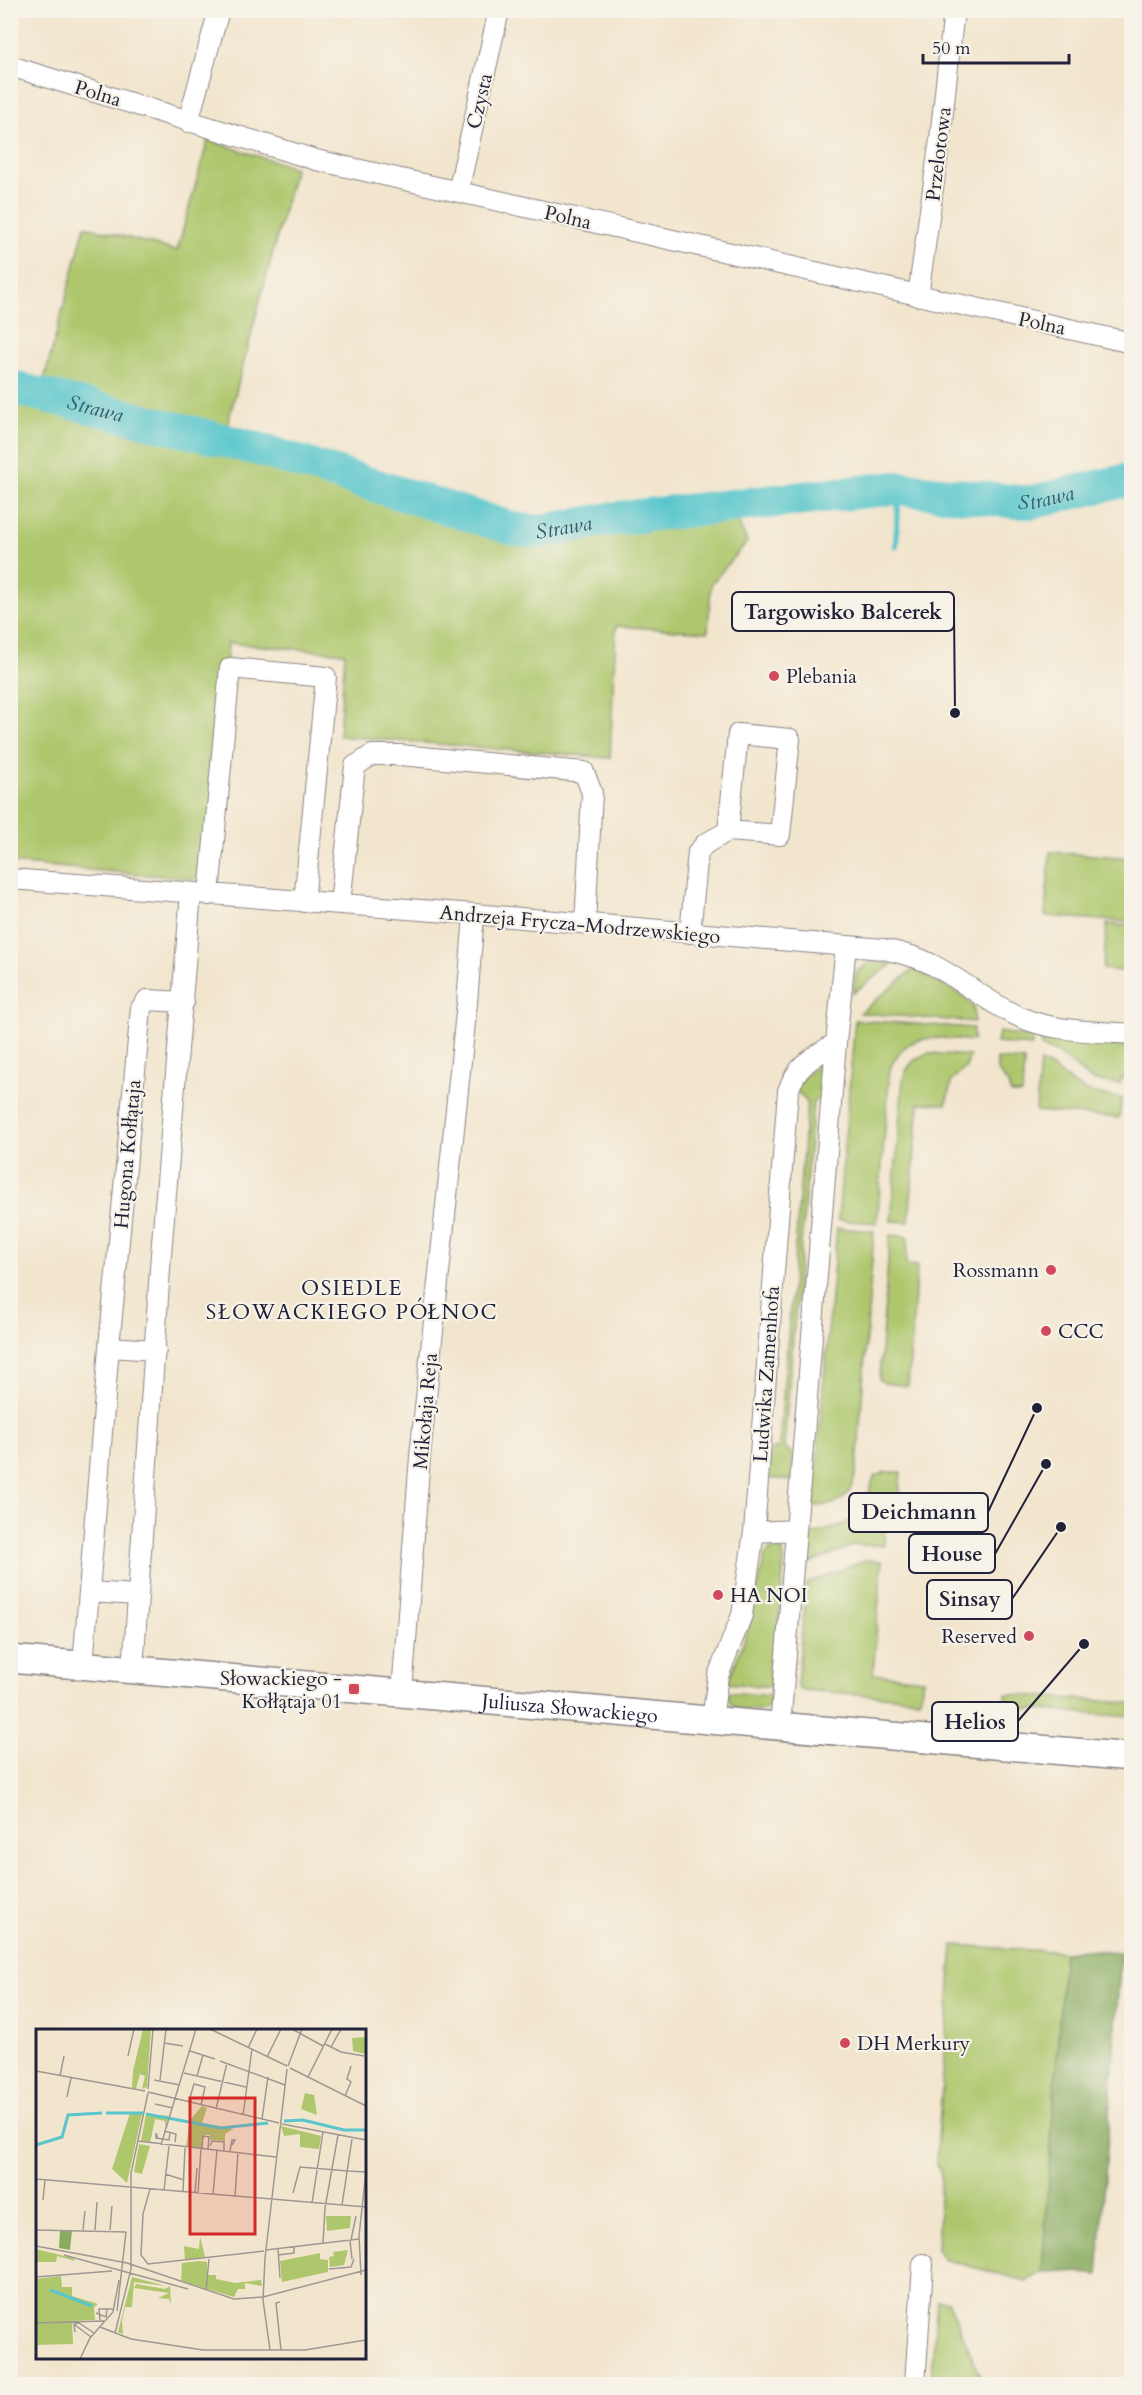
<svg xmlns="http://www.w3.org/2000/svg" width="1142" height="2395" font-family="Cardo,serif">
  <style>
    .green { fill: #aec76d; stroke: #687454; stroke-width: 1.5 }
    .forest { fill: #8aac60; stroke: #56674e; stroke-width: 1.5 }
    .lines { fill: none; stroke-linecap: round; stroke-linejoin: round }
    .stream { stroke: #58c6cc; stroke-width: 6 }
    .river { stroke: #58c6cc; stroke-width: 34 }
    .street-casing { stroke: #8a8484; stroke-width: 22 }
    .secondary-casing { stroke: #8a8484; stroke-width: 30 }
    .street { stroke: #fff; stroke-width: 20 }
    .secondary { stroke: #fff; stroke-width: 27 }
    .poi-dot { fill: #d1495b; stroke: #f7f3e8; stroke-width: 2 }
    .labels { text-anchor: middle; stroke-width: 4.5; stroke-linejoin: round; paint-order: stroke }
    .street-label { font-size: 20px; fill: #22223b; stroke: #f7f3e8 }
    .poi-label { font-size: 20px; fill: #22223b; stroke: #f7f3e8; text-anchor: start }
    .water-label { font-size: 21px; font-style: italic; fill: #355b6e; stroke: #f7f3e8 }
    .neighbourhood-label { font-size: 21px; letter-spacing: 1.5px; fill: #22223b; stroke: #f7f3e8 }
    .inset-river { fill: none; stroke: #58c6cc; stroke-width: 3 }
    .inset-road { fill: none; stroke: #9f9793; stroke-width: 1.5 }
    .view { fill: #d62828; fill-opacity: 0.15; stroke: #d62828; stroke-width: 3 }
    .inset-edge { fill: none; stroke: #22223b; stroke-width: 3 }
    .leader { fill: none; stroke: #22223b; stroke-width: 2 }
    .callout-dot { fill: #22223b; stroke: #f7f3e8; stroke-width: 2 }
    .callout { fill: #f7f3e8; stroke: #22223b; stroke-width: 2 }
    .callout-label { font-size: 21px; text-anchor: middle; font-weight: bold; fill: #22223b }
  </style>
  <rect width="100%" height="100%" fill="#f7f3e8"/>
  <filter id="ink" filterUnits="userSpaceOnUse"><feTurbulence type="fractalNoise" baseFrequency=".0167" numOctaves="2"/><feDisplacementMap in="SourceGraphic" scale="12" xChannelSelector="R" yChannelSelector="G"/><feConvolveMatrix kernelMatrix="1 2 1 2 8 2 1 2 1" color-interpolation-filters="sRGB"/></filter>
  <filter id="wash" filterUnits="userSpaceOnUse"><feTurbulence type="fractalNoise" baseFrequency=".008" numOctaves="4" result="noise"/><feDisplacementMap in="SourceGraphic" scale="24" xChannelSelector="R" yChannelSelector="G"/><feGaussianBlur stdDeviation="1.35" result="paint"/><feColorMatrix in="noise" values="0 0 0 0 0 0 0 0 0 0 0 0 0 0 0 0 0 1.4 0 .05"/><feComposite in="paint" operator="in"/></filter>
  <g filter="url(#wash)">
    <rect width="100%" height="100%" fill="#f2e5cd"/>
    <path class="green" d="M208,140L295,168L224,437L41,391L85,226L177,251Z
      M10,393L497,531L536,537L620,524L733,511L747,542L711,584L708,632L616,626L610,758L339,736L345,653L228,643L208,880L11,863Z
      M1050,852L1131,858V922L1045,916Z
      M1107,924L1131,926V972L1103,969Z
      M869,962L892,964L853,993L856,972Z
      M914,969L963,996L974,1008V1022L860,1013Z
      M855,1020L973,1028V1041C939,1038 905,1029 890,1069L877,1223L838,1220Z
      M999,1032L1033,1038L1032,1046L997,1043Z
      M1042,1040L1131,1047V1079L1121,1078L1120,1084L1091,1080L1058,1053L1041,1047Z
      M929,1053L970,1056L966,1067L952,1080L946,1104L919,1103L909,1222L891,1221L903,1079C907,1065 915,1057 929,1053Z
      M997,1059L1024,1061L1022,1094H1011L1008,1084L997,1070Z
      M1040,1062C1055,1067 1063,1078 1076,1086C1089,1094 1106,1096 1122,1098L1119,1118L1036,1111Z
      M817,1066L826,1076L824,1096L813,1102L784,1446L793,1455L792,1480L766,1478L770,1452L779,1446L807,1102L798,1093L796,1083Z
      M837,1228L874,1231L857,1467C852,1496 843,1506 813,1506Z
      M890,1235L908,1237L906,1265L917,1266L908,1386L885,1383L879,1379Z
      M886,1472H901L897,1519H885L884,1545H854L808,1564L809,1535C830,1529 856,1525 866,1503C870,1494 870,1485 875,1476Z
      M778,1549L783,1552L784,1560L774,1687L728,1683L749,1627L765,1555L769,1550Z
      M865,1560L882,1561L873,1674L923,1679L920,1699L802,1690L797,1686L806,1584Z
      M727,1692L773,1696L771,1704L764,1710H740L731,1704Z
      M1006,1694L1131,1703V1717L1004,1707Z
      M953,1945L1064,1952L1042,2273L1026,2281L942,2259L937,2249L941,2173L936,2163Z
      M937,2300L948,2301L984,2384H931Z"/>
    <path class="forest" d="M1088,1950L1121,1952L1098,2275L1063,2271L1042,2273L1064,1952Z"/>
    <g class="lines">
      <path class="stream" d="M896,546L899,488"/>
      <path class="river" id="s1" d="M10,387L258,449L514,529L537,532L611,519L896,488L1018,502H1032L1132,479"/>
    </g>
  </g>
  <g filter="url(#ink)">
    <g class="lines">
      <g class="street-casing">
        <path id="street" d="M10,66L316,160L1132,343
          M188,122L219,10
          M458,192L499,10
          M918,296L940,139L954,10
          M10,879L474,914L883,949C900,953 916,956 931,964C963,980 989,1004 1022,1018C1056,1032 1095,1031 1132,1034
          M209,895L230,668L326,677L304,902
          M340,904L355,766L372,755H400L584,772L592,793L585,924
          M690,933L698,852L705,844L728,831L738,734L790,739L780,835L728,831
          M109,1347L156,1350
          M754,1532L795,1530
          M89,1592L137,1595
          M83,1665L109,1347L141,1008L147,1000L184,1002
          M133,1670L161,1254L191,893
          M402,1693L420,1456L467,1003L474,914
          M712,1720L718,1676L742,1615L754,1532L788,1091C796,1066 814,1056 836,1043
          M780,1727L836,1043L846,946
          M915,2384L923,2264"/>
      </g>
      <g class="secondary-casing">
        <g id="secondary">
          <path id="s2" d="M10,1659L1132,1757"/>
        </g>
      </g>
      <use href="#street" class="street"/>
      <use href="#secondary" class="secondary"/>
    </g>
  </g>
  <g class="poi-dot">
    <circle cx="774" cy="676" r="6"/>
    <circle cx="1051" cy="1270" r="6"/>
    <circle cx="1046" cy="1331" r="6"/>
    <circle cx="718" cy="1595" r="6"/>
    <circle cx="1029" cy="1636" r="6"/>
    <rect x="348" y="1683" width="12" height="12" rx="3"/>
    <circle cx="845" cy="2043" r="6"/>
  </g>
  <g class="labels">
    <g class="street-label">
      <text transform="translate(98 93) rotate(17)" y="7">Polna</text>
      <text transform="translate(479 101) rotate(-77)" y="7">Czysta</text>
      <text transform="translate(938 154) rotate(-83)" y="7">Przelotowa</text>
      <text transform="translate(568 217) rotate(13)" y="7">Polna</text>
      <text transform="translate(1042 323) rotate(12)" y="7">Polna</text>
      <text transform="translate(580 924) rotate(5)" y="7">Andrzeja Frycza-Modrzewskiego</text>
      <text transform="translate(127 1154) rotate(-85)" y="7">Hugona Kołłątaja</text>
      <text transform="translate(766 1374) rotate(-86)" y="7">Ludwika Zamenhofa</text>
      <text transform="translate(425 1411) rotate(-85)" y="7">Mikołaja Reja</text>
      <text dy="7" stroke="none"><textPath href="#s2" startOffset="562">Juliusza Słowackiego</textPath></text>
    </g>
    <g class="poi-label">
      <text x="786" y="683">Plebania</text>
      <text x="1039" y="1277" text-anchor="end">Rossmann</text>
      <text x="1058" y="1338">CCC</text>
      <text x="730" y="1602">HA NOI</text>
      <text x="1017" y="1643" text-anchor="end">Reserved</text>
      <text x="342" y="1685" text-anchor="end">Słowackiego -<tspan x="342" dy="23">Kołłątaja 01</tspan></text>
      <text x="857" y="2050">DH Merkury</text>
    </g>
    <g class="water-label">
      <text dy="7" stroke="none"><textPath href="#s1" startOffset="88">Strawa</textPath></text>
      <text dy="7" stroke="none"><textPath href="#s1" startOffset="1060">Strawa</textPath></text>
      <text dy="7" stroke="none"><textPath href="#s1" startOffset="574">Strawa</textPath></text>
    </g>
    <g class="neighbourhood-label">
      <text x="352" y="1295">OSIEDLE<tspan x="352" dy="24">SŁOWACKIEGO PÓŁNOC</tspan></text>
    </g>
  </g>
  <g transform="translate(36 2029)">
    <rect width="330" height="330" fill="#f2e5cd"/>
    <path d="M107,0H115L111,58L106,60L109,47L104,45L100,60L96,59L97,42ZM329,8L330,25L317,22L316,9ZM269,64L278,66L281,86L265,80ZM166,77L171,79L166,94L197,100L189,105V112L174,111V106H168L166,119L150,117L154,91ZM94,84L106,85L91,154L76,140ZM110,85L133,87L129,98V92L119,90L114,114L105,112ZM245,97L285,107L283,120L264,118V105L248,107ZM103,115L114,117L106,145L98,143ZM290,187H315L314,199L291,202ZM164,207L169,228L149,231L148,217L163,220ZM0,220L37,229L39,232L21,227L20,233H0ZM312,221L308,236L294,238L293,228L298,227L297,223ZM284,224V230L292,231V243L246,253L244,232ZM163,232L171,233V246H180V250L199,254L225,251L226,257L209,254V260H202L198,268L145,252L146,234ZM25,247L26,258H36V267L62,275L58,278L59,291L36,292L37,315L0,316V250ZM96,248L130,257L98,253L96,278H89L86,292L87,305L82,303ZM100,255L129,260L134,257L135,275L133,270L122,269L133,264L98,259Z" fill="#aec76d"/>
    <path d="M24,202H36L34,221L23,219Z" fill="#8aac60"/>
    <path class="inset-river" d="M70,84H108M110,85L185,99L232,94M248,92L267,91L308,101H330M0,116L26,108L32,86L66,84M14,261L56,277"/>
    <path class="inset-road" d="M174,0L251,37M256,0L287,17M128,14L147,17M289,15L305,23L328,27M295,18L305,0M212,19L221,0M154,22L179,30M92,27L98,0M231,28L245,0M184,32L249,56M252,37L266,0M254,39L330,77M0,42L109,62M148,44L210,58M24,47L28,27M161,47L167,26M272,48L296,0M118,51L144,56M124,51L130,0M112,60L117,0M112,63L243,94M309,67L315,53L311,50L315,37M31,68L35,49M153,72L158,55L169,58L165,76M119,75L137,79M180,80L191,34M207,86L216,20M226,90L232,48M246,95L330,111M128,102L140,105L139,113M122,110L120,104V109L127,110L133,111L134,104M102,112L240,128M125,116L160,0M174,117L176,112L188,113V122M166,120L167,107L173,108L172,120M194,122L196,111H199L196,116M312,142L330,143M129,145L148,151M0,150L330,178M114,160L107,185L105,226L112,235L228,222M128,161L133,117M147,162L149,119M159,164L161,139M162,164L165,120M257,164L264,138L312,142M177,165L181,121M199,167L202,123M7,171L9,151M276,174L287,103M306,176L316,110M0,201L90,203M47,201L49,182M59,201L61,173M74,201L76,177M314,211L316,230M315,211L320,187M287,214L289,179L302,106M0,217L91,234L198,270L227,268L330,241M242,220L244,249M230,221L323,210M28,226L152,260M242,226L258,224V218M229,229L251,40M229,229L227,271L234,321M293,240L315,238L318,230M325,246L323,207L330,143M0,248L76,242M170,262L173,230M244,273L240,274L245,321M81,282L90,203M60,284L70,288L71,280M64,291L63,280H78M0,294L68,292M39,296L55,308M64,298L95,310L167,321H269L330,311M39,303L38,295L43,294L58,304M79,304L95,240V144L112,64M44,330L54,309L77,283L83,251"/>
    <path class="view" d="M154,69H219V205H154Z"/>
    <rect width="330" height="330" class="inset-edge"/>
  </g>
  <path class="leader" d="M955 713L954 612M1037 1408L988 1512M1046 1464L995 1554M1061 1527L1012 1599M1084 1644L1018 1721"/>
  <g class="callout-dot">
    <circle cx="955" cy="713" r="6"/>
    <circle cx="1037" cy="1408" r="6"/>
    <circle cx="1046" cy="1464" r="6"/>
    <circle cx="1061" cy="1527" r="6"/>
    <circle cx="1084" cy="1644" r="6"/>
  </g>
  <g class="callout">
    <rect x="732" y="592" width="222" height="39" rx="6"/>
    <rect x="849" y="1493" width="139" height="39" rx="6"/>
    <rect x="909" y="1534" width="86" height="39" rx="6"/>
    <rect x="927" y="1580" width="85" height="39" rx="6"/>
    <rect x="932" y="1702" width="86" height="39" rx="6"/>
  </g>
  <g class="callout-label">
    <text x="843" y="619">Targowisko Balcerek</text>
    <text x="919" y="1519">Deichmann</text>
    <text x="952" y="1561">House</text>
    <text x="970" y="1606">Sinsay</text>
    <text x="975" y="1729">Helios</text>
  </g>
  <rect width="1142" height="2395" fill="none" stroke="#f7f3e8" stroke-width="36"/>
  <path d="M923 54v9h146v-9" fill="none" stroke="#22223b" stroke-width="3"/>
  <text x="932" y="54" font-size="18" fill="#22223b" stroke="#f7f3e8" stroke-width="4.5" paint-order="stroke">50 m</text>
</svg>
